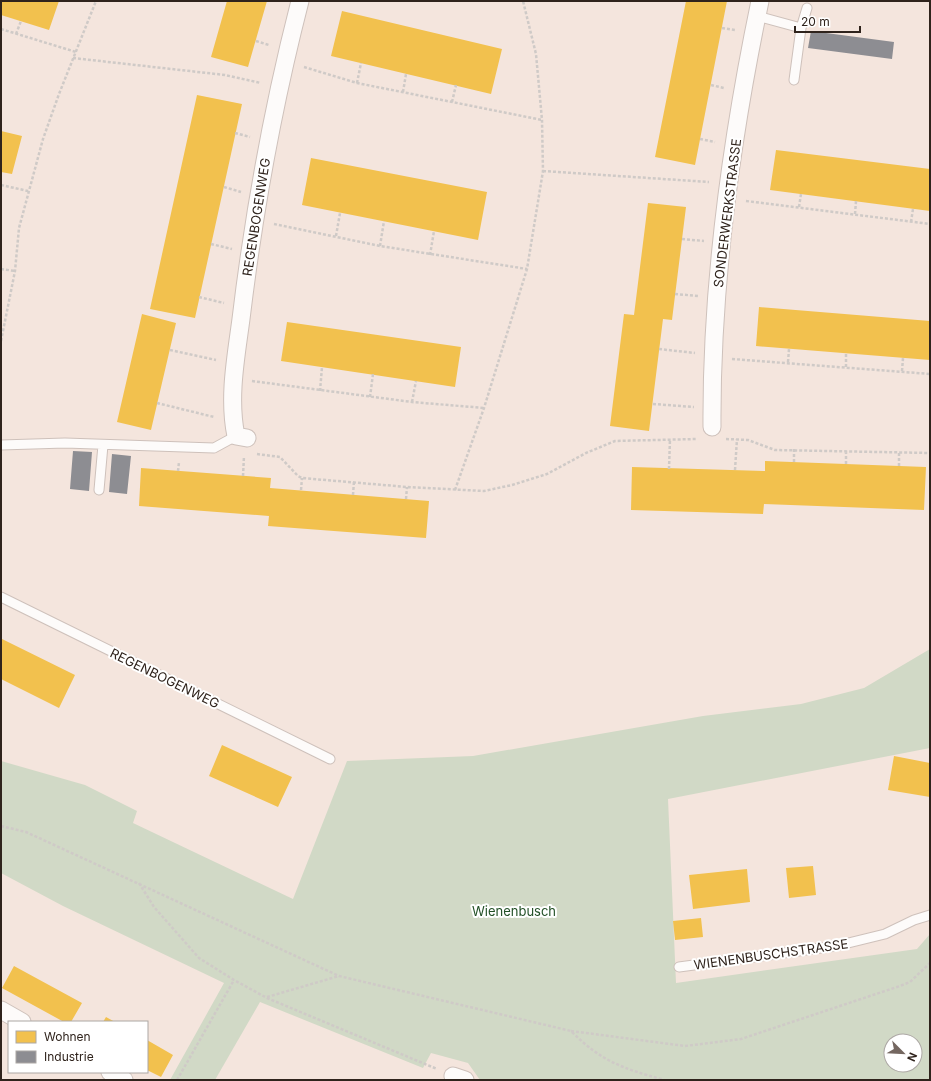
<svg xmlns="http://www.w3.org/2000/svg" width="931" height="1081" font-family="Inter,sans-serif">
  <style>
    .green { fill: #d1d9c6; fill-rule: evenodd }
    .homes { fill: #f2c14e }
    .industry { fill: #8d8d92 }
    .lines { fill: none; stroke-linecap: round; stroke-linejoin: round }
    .service-casing { stroke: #cec1bb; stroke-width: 11 }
    .minor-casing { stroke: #cec1bb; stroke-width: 19 }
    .path { stroke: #cfcac7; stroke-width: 2.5; stroke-dasharray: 3 2; stroke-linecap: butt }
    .service { stroke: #fdfbfa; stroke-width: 9 }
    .minor { stroke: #fdfbfa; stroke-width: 17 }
    .labels { text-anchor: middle; stroke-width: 4; stroke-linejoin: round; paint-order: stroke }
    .street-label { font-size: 13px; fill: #2f231c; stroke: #fff }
    .park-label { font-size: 13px; fill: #214f25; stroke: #fff }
  </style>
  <rect width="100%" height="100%" fill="#f4e5dd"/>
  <path class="green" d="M930,649V748L668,799L676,983L917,949L930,934V1080H480L468,1063L431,1053L423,1068L260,1002L215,1080H170L224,983L63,906L1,873V761L85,785L137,811L133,823L293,899L347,761L473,756L703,716L801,704L864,688ZM891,1041H915V1065H891Z"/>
  <path class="homes" d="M1,1H59L49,30L1,15Z
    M227,1H267L248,67L211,57Z
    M686,1H727L695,165L655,157Z
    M342,11L502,49L491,94L331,56Z
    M197,95L242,104L195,318L150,309Z
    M1,131L22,136L12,174L1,172Z
    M776,150L930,169V211L770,190Z
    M311,158L487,192L478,240L302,205Z
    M648,203L686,207L672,320L663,319L649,431L610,426L624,314L634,315Z
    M759,307L930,321V360L756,346Z
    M142,314L176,323L151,430L117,422Z
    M287,322L461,347L455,387L281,361Z
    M765,461L926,467L924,510L764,504L763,514L631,510L632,467L765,471Z
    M141,468L271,478L270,488L429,501L426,538L268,526L269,516L139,506Z
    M2,639L75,675L59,708L1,679Z
    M222,745L292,777L278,807L209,776Z
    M894,756L930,763V797L888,790Z
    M813,866L816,895L789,898L786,868Z
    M747,869L750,902L693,909L689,875Z
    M701,918L703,937L675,940L673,921Z
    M14,966L82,1003L71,1022H64L2,988Z
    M106,1017L115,1022H103Z
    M147,1040L173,1055L161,1077L147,1070Z"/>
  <path class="industry" d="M811,31L894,42L892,59L808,48Z
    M73,451L92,452L89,491L70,489Z
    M112,454L131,456L127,494L109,492Z"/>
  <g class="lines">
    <g class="service-casing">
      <path id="service" d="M757,16L801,28
        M794,80L801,28L807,8
        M1,445L65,443L214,448L236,436
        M99,490L103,445
        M1,597L330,759
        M679,967L836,946L885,934L914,920L930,915"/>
    </g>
    <g class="minor-casing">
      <path id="minor" d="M712,427C711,285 731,140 760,1
        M247,438L236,436C228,398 236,357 241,319C254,211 273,106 300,1
        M1,1010L22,1022
        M110,1072L124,1080
        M453,1076L465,1080"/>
    </g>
    <path class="path" d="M722,28L735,30
      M1,29L76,52
      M16,34L21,21
      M256,41L269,45
      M73,58L225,75L261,83
      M304,67L357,83L542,120
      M357,83L361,63
      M711,85L724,88
      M403,92L406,74
      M452,102L456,85
      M235,133L250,137
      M700,139L715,142
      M543,171L709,182
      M1,185L28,191
      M224,187L241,192
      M746,201L930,224
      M799,207L801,194
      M855,214L856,201
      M911,222L913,209
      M274,224L380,246L527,269
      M336,236L340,213
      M682,239L704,241
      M211,244L232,249
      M380,246L384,221
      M430,255L434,231
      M1,269L15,271
      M675,294L698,296
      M199,297L224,303
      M1,341L15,271L19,228L43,139L59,94L96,1
      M659,349L695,353
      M170,350L216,360
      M732,359L930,374
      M788,362L789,349
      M846,367V353
      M902,371L903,358
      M252,381L412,402L484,408
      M320,391L322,367
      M370,397L373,374
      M412,402L416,381
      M157,403L214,417
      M653,404L694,407
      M726,439L748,440L775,450L930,453
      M257,454L280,457L298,476L302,478L407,487L484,491L512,485L547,474L586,453L615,441L697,439
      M794,462V449
      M846,464V451
      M899,466V451
      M669,469L670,439
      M735,470L737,439
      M178,471L179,462
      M243,476L244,456
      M301,490L302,478
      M455,490L484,408L527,269L543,171L542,120L536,54L523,1
      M353,495L354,481
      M406,499L407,487
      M1,826L26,832L339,976L571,1031C602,1062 622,1068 664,1080
      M139,883L154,907L199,958L234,980L267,998L437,1069
      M267,997L339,976
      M571,1031L685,1046L741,1039L900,986L910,982L930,963
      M177,1080L234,980"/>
    <use href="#service" class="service"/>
    <use href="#minor" class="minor"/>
  </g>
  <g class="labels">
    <g class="street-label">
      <text transform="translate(727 213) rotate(-83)" y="5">SONDERWERKSTRASSE</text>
      <text transform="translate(256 217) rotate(-81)" y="5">REGENBOGENWEG</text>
      <text transform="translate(165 678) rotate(26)" y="5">REGENBOGENWEG</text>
      <text transform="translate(771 954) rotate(-8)" y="5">WIENENBUSCHSTRASSE</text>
    </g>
    <g class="park-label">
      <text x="514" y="916">Wienenbusch</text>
    </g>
  </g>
  <rect width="931" height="1081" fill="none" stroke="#2f231c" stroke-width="4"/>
  <rect x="8" y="1021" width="140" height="52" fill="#ffffff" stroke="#aca7a4"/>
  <rect x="16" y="1031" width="20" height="12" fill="#f2c14e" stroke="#aca7a4"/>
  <text x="44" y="1041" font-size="12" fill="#2f231c">Wohnen</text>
  <rect x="16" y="1051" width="20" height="12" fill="#8d8d92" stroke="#aca7a4"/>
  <text x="44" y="1061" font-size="12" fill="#2f231c">Industrie</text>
  <g transform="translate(903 1053) rotate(114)"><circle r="19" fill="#ffffff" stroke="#aca7a4"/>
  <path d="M0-3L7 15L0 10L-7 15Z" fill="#746760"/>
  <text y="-6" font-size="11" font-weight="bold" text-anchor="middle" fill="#2f231c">N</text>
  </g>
  <path d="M795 26v6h65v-6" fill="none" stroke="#2f231c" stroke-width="2"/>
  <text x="801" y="26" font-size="12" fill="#2f231c" stroke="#ffffff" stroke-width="3" paint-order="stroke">20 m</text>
</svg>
